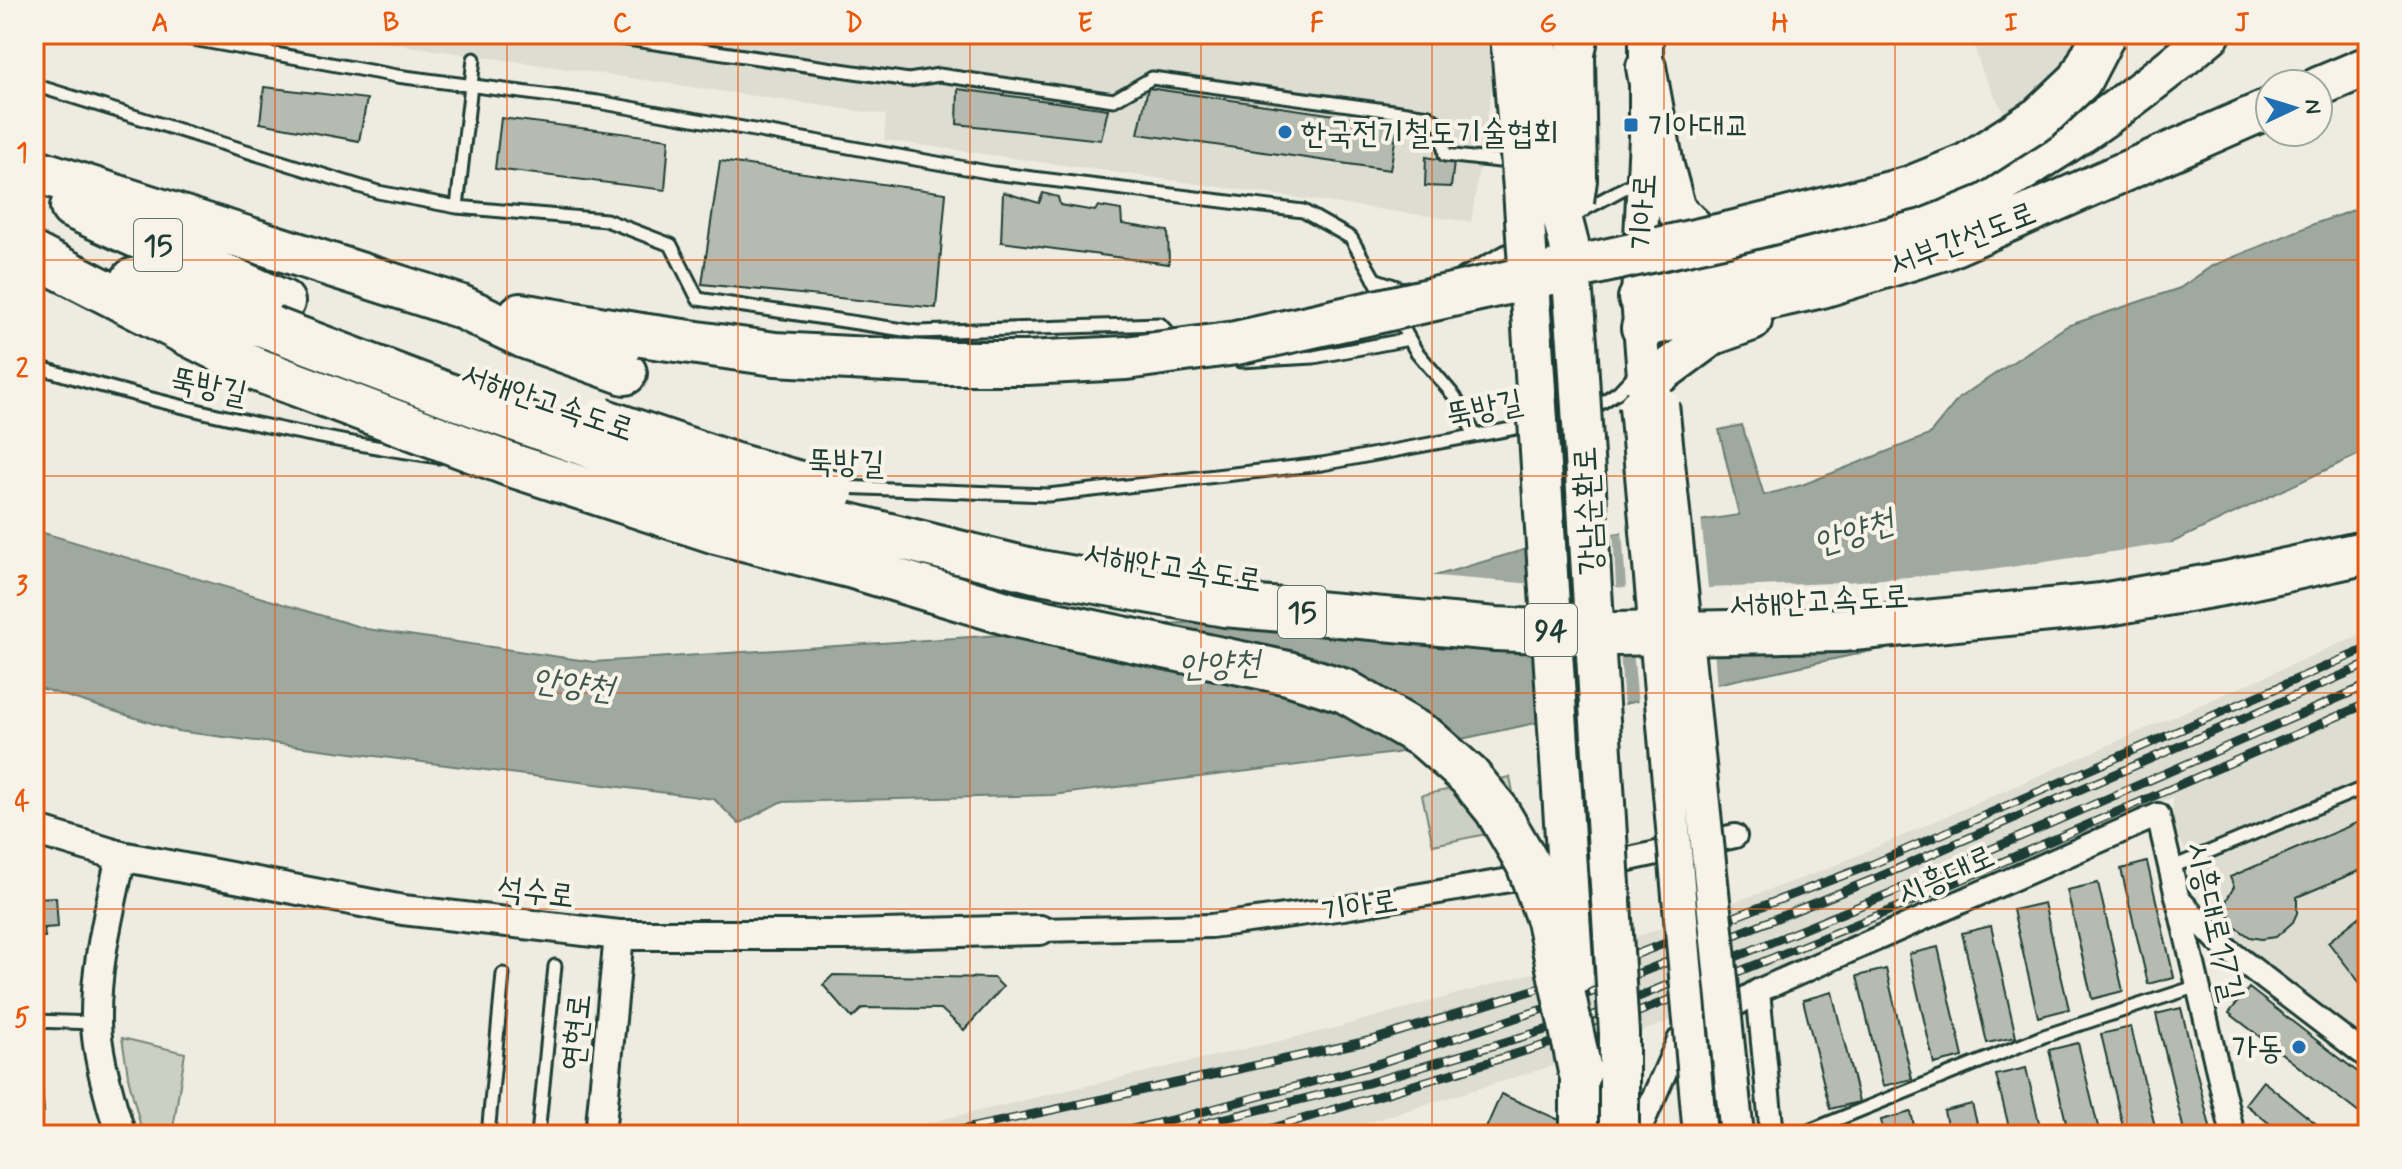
<svg xmlns="http://www.w3.org/2000/svg" width="2402" height="1169" font-family="Mynerve,'Poor Story',sans-serif">
  <style>
    .built { fill: #ddddd2 }
    .green { fill: #cccfc4; stroke: #76867c; stroke-width: 2 }
    .water { fill: #9fa99f; stroke: #6c7e74; stroke-width: 2 }
    .pier { fill: #eeece1 }
    .building { fill: #b5bbb0; stroke: #1f3d34; stroke-width: 2 }
    .lines { fill: none; stroke-linecap: round; stroke-linejoin: round }
    .service-casing { stroke: #1f3d34; stroke-width: 17 }
    .minor-casing { stroke: #1f3d34; stroke-width: 28 }
    .tertiary-casing { stroke: #1f3d34; stroke-width: 34 }
    .secondary-casing { stroke: #1f3d34; stroke-width: 38 }
    .trunk-casing { stroke: #1f3d34; stroke-width: 44 }
    .motorway-casing { stroke: #1f3d34; stroke-width: 48 }
    .service { stroke: #f7f3e8; stroke-width: 11 }
    .minor { stroke: #f7f3e8; stroke-width: 22 }
    .tertiary { stroke: #f7f3e8; stroke-width: 28 }
    .secondary { stroke: #f7f3e8; stroke-width: 32 }
    .trunk { stroke: #f7f3e8; stroke-width: 38 }
    .motorway { stroke: #f7f3e8; stroke-width: 42 }
    .rail-casing { stroke: #1f3d34; stroke-width: 9 }
    .rail { stroke: #f7f3e8; stroke-width: 6; stroke-dasharray: 18; stroke-linecap: butt }
    .secondary-bridge-casing { stroke: #1f3d34; stroke-width: 38; stroke-linecap: butt }
    .trunk-bridge-casing { stroke: #1f3d34; stroke-width: 44; stroke-linecap: butt }
    .motorway-bridge-casing { stroke: #1f3d34; stroke-width: 48; stroke-linecap: butt }
    .secondary-bridge { stroke: #f7f3e8; stroke-width: 32 }
    .trunk-bridge { stroke: #f7f3e8; stroke-width: 38 }
    .motorway-bridge { stroke: #f7f3e8; stroke-width: 42 }
    .grid { fill: none; stroke: #e8590c; stroke-width: 2; stroke-opacity: 0.55 }
    .poi-dot { fill: #1f6fb2; stroke: #f7f3e8; stroke-width: 3 }
    .labels { text-anchor: middle; stroke-width: 8; stroke-linejoin: round; paint-order: stroke }
    .shield { fill: #f7f3e8; stroke: #60746a; stroke-width: 2 }
    .shield-label { font-size: 30px; font-weight: bold; fill: #1f3d34 }
    .poi-label { font-size: 32px; fill: #1f3d34; stroke: #f7f3e8; text-anchor: start }
    .street-label { font-size: 32px; fill: #1f3d34; stroke: #f7f3e8 }
    .water-label { font-size: 34px; font-style: italic; fill: #3f584f; stroke: #f7f3e8 }
    .neatline { fill: none; stroke: #e8590c; stroke-width: 3 }
    .grid-label { font-size: 26px; text-anchor: middle; font-weight: bold; fill: #e8590c }
  </style>
  <rect width="100%" height="100%" fill="#eeece1"/>
  <filter id="ink" filterUnits="userSpaceOnUse"><feTurbulence type="fractalNoise" baseFrequency=".0125" numOctaves="2"/><feDisplacementMap in="SourceGraphic" scale="16" xChannelSelector="R" yChannelSelector="G"/><feConvolveMatrix kernelMatrix="1 2 1 2 8 2 1 2 1" color-interpolation-filters="sRGB"/></filter>
  <g filter="url(#ink)">
    <path class="built" d="M325,34H1500L1471,222L884,140L886,115Z
      M1970,34H2107L2006,116L1983,74Z
      M2368,631V1045L2229,940L2212,897L2173,828V797L1667,1022L1552,1066L1327,1135H875L1331,1029L1537,972L1822,871Z"/>
    <path class="green" d="M1510,777L1520,827L1433,845L1422,795Z
      M122,1038L185,1053L172,1135H143L129,1081Z"/>
    <path class="water" d="M2368,205V450L2114,570L2019,589L1978,628L1396,753L1052,795L780,802L739,824L714,799L177,731L34,686V530L367,629L594,662L1302,615L1540,545L1739,515L1719,430L1742,425L1764,495L1802,485L1929,435L1959,398L2067,326L2180,288L2212,266L2314,224Z"/>
    <path class="pier" d="M1701,517L1708,588L1832,583L1984,571L2185,541L2116,574L1714,649L1717,689L1638,706L1633,649L1620,650L1624,709L1548,725L1541,644L1301,611L1424,575L1536,584L1539,541L1613,530L1616,587L1626,588L1622,529Z"/>
    <path class="building" d="M264,87L367,99L359,141L260,123Z
      M1148,88L1398,124L1390,170L1138,134Z
      M958,89L1108,109L1101,140L957,124Z
      M501,118L669,139L665,190L495,169Z
      M1426,157L1454,162L1451,187L1425,186Z
      M720,161L946,193L936,308L702,284Z
      M1003,192L1039,203L1043,193L1058,197L1060,205L1095,211L1098,206L1121,210L1122,224L1168,231L1169,264L1001,242Z
      M2368,818V867L2297,897V913L2293,922L2276,937L2261,939L2250,937L2234,926L2226,907L2227,899L2234,887L2230,877Z
      M2147,862L2174,977L2148,984L2121,869Z
      M2098,883L2123,991L2092,999L2067,890Z
      M56,897L58,927L44,928L45,937H34V898Z
      M2044,903L2069,1009L2038,1017L2013,910Z
      M2368,910V993L2328,942Z
      M1991,926L2016,1037L1987,1043L1962,933Z
      M1938,947L1963,1057L1934,1064L1909,954Z
      M1886,969L1912,1079L1883,1086L1857,976Z
      M833,975L994,978L1003,987L964,1030L941,1009L863,1008L852,1018L823,985Z
      M2249,988L2368,1080V1120L2229,1013Z
      M1832,992L1859,1102L1830,1109L1803,1000Z
      M2181,1008L2212,1135H2185L2156,1014Z
      M2131,1027L2157,1135H2125L2101,1034Z
      M2078,1043L2100,1135H2069L2049,1050Z
      M2026,1068L2042,1135H2011L1996,1075Z
      M41,1076L44,1112L34,1113V1077Z
      M2263,1081L2330,1135H2284L2245,1104Z
      M1501,1094L1593,1135H1483Z
      M1972,1104L1980,1135H1949L1944,1111Z
      M1911,1112L1916,1135H1884L1881,1120Z"/>
    <g class="lines">
      <g class="service-casing">
        <path id="service" d="M165,34L397,76L598,102L993,173L1303,211L1351,238L1387,301
          M593,34L909,80L939,75L1114,100L1152,78L1429,116L1441,126L1445,155L1499,161L1514,150
          M34,85L378,192L457,207L606,220L671,245L698,299L917,332L1160,324L1176,342
          M457,207L474,59
          M1580,212L1639,180
          M1460,276L1519,244
          M1374,279L1403,289L1408,288
          M1396,316L1416,351L1455,397L1475,435
          M1240,361L1314,357L1409,339
          M34,366C166,406 302,437 439,457
          M839,487L1048,495L1322,464L1581,416L1618,392L1636,373
          M2170,868L2368,786
          M34,1021L95,1023
          M488,1135L503,974
          M538,1135L555,966
          M1799,1135L2044,1036L2198,986"/>
      </g>
      <g class="minor-casing">
        <path id="minor" d="M2179,900L2225,948L2368,1057
          M1040,930L1211,926L1344,908L1611,863L1735,836
          M1758,991L1772,1135
          M1637,1135L1679,1040L1758,991L2158,815L2233,1135"/>
      </g>
      <g class="tertiary-casing">
        <path id="tertiary" d="M34,830L121,856L403,910L619,935H847L1040,930
          M121,856C110,910 95,965 96,1021C96,1052 111,1105 121,1135
          M600,1135L619,935"/>
      </g>
      <g class="secondary-casing">
        <path id="secondary" d="M1645,389L1638,298L1646,137V34"/>
      </g>
      <g class="trunk-casing">
        <path id="trunk" d="M1646,67L1664,166L1676,210L1709,242L1729,247
          M2318,87L2368,66
          M1638,298C1761,269 1885,243 1998,186C2014,178 2029,167 2045,157C2103,121 2158,79 2211,34
          M1641,328L1822,288L1945,250L2270,108
          M1645,385L1713,335L1752,321
          M1580,1071V1135"/>
      </g>
      <g class="motorway-casing">
        <path id="motorway" d="M34,170L459,306L525,337L625,373
          M72,207L283,302
          M34,255L258,370
          M133,280L271,328
          M520,315L641,335"/>
      </g>
      <use href="#service" class="service"/>
      <use href="#minor" class="minor"/>
      <use href="#tertiary" class="tertiary"/>
      <use href="#secondary" class="secondary"/>
      <use href="#trunk" class="trunk"/>
      <use href="#motorway" class="motorway"/>
      <g class="rail-casing">
        <path id="rail" d="M1202,1124L1368,1083L1592,1016L1886,895L2368,685
          M938,1135L1372,1040L1582,975L1873,864L2368,648
          M1107,1135L1176,1119L1374,1065L1582,996L1879,877L2368,664
          M1250,1135L1594,1030L1901,906L2368,703"/>
      </g>
      <use href="#rail" class="rail"/>
      <g class="secondary-bridge-casing">
        <path id="secondary-bridge" d="M1662,404L1737,1135
          M1636,406L1700,1135"/>
      </g>
      <g class="trunk-bridge-casing">
        <path id="trunk-bridge" d="M1510,34L1523,189L1574,976
          M1536,34L1554,186L1569,244L1577,342L1619,1033V1135
          M1574,201L1577,180L1575,54L1579,34"/>
      </g>
      <g class="motorway-bridge-casing">
        <path id="motorway-bridge" d="M271,328L483,408L720,493L1035,571L1225,605L1496,629L1614,634L1842,630L2102,605L2227,583L2368,552
          M641,335L775,354L944,363H1027L1126,358L1236,343L1731,233L1910,188L1967,165L2040,118L2080,80L2104,34
          M258,370L511,465L716,532L853,567L1013,615L1288,673L1345,691L1426,738L1469,776L1496,809L1528,864L1548,920L1580,1071
          M602,420L732,464L832,492"/>
      </g>
      <use href="#secondary-bridge" class="secondary-bridge"/>
      <use href="#trunk-bridge" class="trunk-bridge"/>
      <use href="#motorway-bridge" class="motorway-bridge"/>
    </g>
  </g>
  <path class="grid" d="M275,34V1135M507,34V1135M738,34V1135M970,34V1135M1201,34V1135M1432,34V1135M1664,34V1135M1895,34V1135M2127,34V1135M34,260H2368M34,476H2368M34,693H2368M34,909H2368"/>
  <g class="poi-dot">
    <rect x="1623" y="117" width="16" height="16" rx="4"/>
    <circle cx="1285" cy="132" r="8"/>
    <circle cx="2299" cy="1047" r="8"/>
  </g>
  <g class="labels">
    <g class="shield">
      <rect x="134" y="219" width="48" height="52" rx="6"/>
      <rect x="1278" y="586" width="48" height="52" rx="6"/>
      <rect x="1525" y="604" width="52" height="52" rx="6"/>
    </g>
    <g class="shield-label">
      <text x="158" y="255">15</text>
      <text x="1302" y="622">15</text>
      <text x="1551" y="640">94</text>
    </g>
    <g class="poi-label">
      <text x="1647" y="136">기아대교</text>
      <text x="1301" y="143">한국전기철도기술협회</text>
      <text x="2283" y="1058" text-anchor="end">가동</text>
    </g>
    <g class="street-label">
      <text transform="translate(1642 212) rotate(-87)" y="11">기아로</text>
      <text transform="translate(1962 238) rotate(-21)" y="11">서부간선도로</text>
      <text transform="translate(209 385) rotate(12)" y="11">뚝방길</text>
      <text transform="translate(548 401) rotate(19)" y="11">서해안고속도로</text>
      <text transform="translate(1484 407) rotate(-11)" y="11">뚝방길</text>
      <text transform="translate(846 461) rotate(2)" y="11">뚝방길</text>
      <text transform="translate(1587 511) rotate(-93)" y="11">강남순환로</text>
      <text transform="translate(1173 566) rotate(9)" y="11">서해안고속도로</text>
      <text transform="translate(1819 600) rotate(-3)" y="11">서해안고속도로</text>
      <text transform="translate(1945 874) rotate(-24)" y="11">시흥대로</text>
      <text transform="translate(536 891) rotate(7)" y="11">석수로</text>
      <text transform="translate(1359 905) rotate(-9)" y="11">기아로</text>
      <text transform="translate(2216 921) rotate(77)" y="11">시흥대로17길</text>
      <text transform="translate(575 1032) rotate(-84)" y="11">연현로</text>
    </g>
    <g class="water-label">
      <text transform="translate(1853 531) rotate(-18)" y="12">안양천</text>
      <text transform="translate(1219 663) rotate(-3)" y="12">안양천</text>
      <text transform="translate(573 683) rotate(7)" y="12">안양천</text>
    </g>
  </g>
  <rect width="2402" height="1169" fill="none" stroke="#f7f3e8" stroke-width="88"/>
  <g transform="translate(2294 108) rotate(86)"><circle r="38" fill="#f7f3e8" stroke="#a1aaa0" stroke-width="2"/>
  <path d="M0-6L14 30L0 20L-14 30Z" fill="#1f6fb2"/>
  <text y="-12" font-size="22" font-weight="bold" text-anchor="middle" fill="#1f3d34">N</text>
  </g>
  <rect x="44" y="44" width="2314" height="1081" class="neatline"/>
  <g class="grid-label">
    <text x="160" y="31">A</text>
    <text x="391" y="31">B</text>
    <text x="622" y="31">C</text>
    <text x="854" y="31">D</text>
    <text x="1085" y="31">E</text>
    <text x="1317" y="31">F</text>
    <text x="1548" y="31">G</text>
    <text x="1780" y="31">H</text>
    <text x="2011" y="31">I</text>
    <text x="2242" y="31">J</text>
    <text x="22" y="161">1</text>
    <text x="22" y="377">2</text>
    <text x="22" y="594">3</text>
    <text x="22" y="810">4</text>
    <text x="22" y="1026">5</text>
  </g>
</svg>
